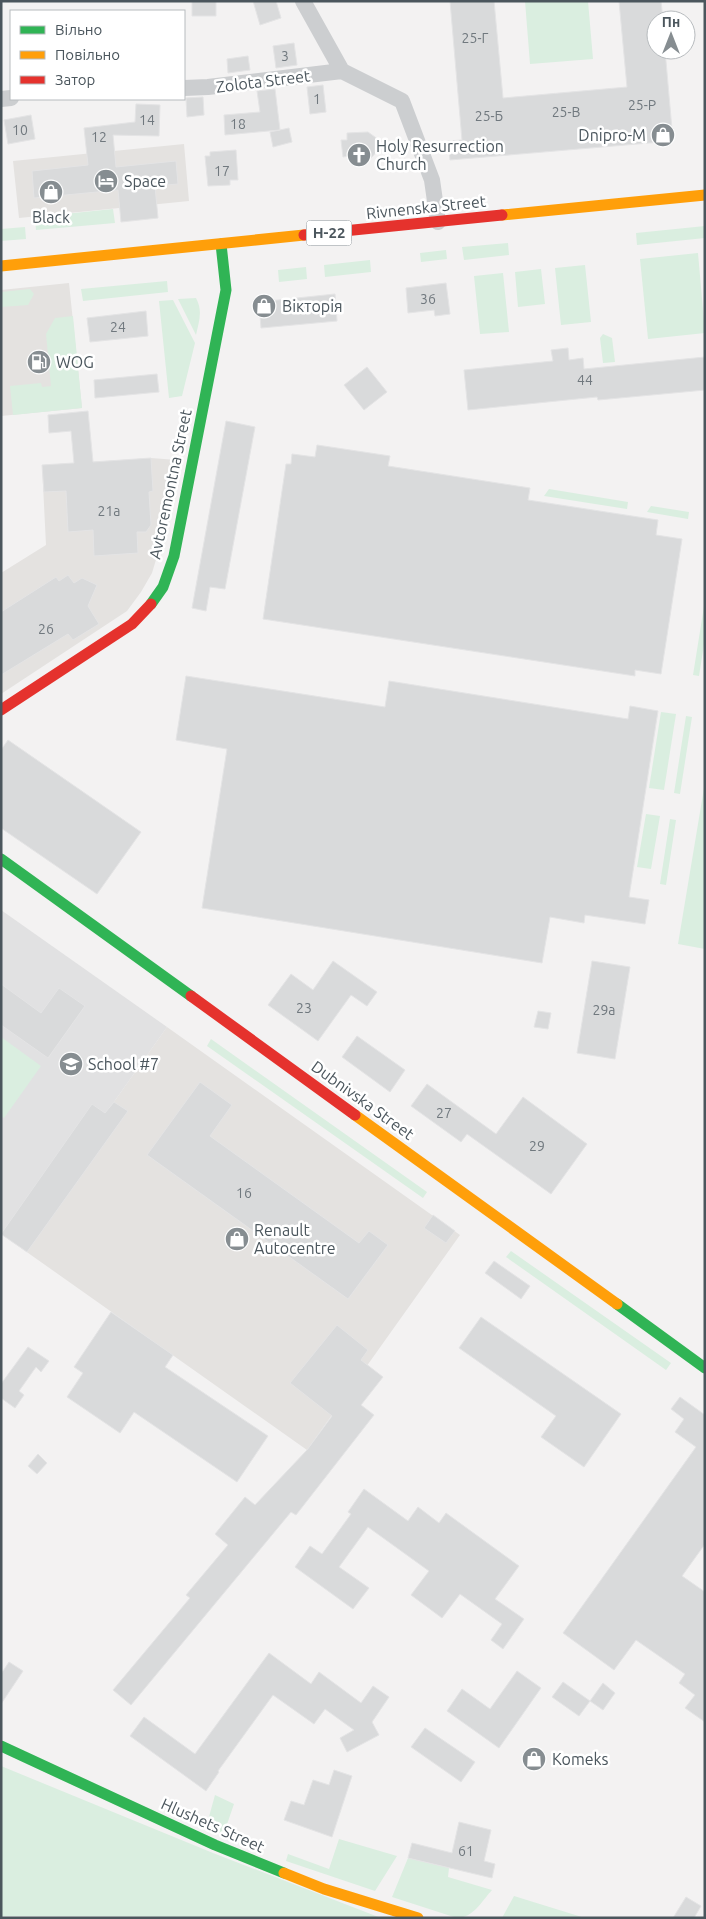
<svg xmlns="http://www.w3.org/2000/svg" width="706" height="1919" font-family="Ubuntu,sans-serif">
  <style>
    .commercial { fill: #e4e2e0 }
    .education { fill: #e1e1e2 }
    .green { fill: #daeee0 }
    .building { fill: #d9dadb; stroke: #e4e4e5 }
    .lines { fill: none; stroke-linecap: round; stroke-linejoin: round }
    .street { stroke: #ccced0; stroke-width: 16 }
    .fast { stroke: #30b455; stroke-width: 11 }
    .slow { stroke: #ff9f0a; stroke-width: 11 }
    .jam { stroke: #e5322d; stroke-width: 11 }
    .labels { text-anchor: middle; stroke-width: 5; stroke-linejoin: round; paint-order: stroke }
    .number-label { font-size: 14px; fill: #70787e }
    .shield { fill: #fff; stroke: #81898e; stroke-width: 1 }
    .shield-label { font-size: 15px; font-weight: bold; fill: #4b565d }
    .street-label { font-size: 16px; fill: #4b565d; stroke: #fff }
    .poi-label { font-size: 16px; fill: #4b565d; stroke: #fff; text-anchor: start }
  </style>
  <rect width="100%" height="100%" fill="#f3f2f2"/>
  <path class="commercial" d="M184,144L189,201L19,218L13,161Z
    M69,283L82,408L1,416V290Z
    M151,458L177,460L161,543L152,573L141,592L127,611L1,694V573L46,545L42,465Z
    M167,1027L460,1235L307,1450L14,1243Z"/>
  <path class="education" d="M1,910L167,1027L14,1243L1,1234Z"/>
  <path class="green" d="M525,1H588L593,59L530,64Z
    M113,209L115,223L36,230L35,217Z
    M705,226V238L637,245L636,233Z
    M25,227L26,239L1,241V229Z
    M508,243L509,255L464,260L462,247Z
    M446,250L447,259L421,262L420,253Z
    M698,253L705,333L648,339L640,259Z
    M370,260L371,272L325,277L324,265Z
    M585,265L591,322L561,325L555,268Z
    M306,267L307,279L279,282L278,270Z
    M541,269L545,304L518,307L515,272Z
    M503,273L509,332L480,334L474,276Z
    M167,281L168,292L83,301L81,289Z
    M30,289L34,294L28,305L1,307V292Z
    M196,298C203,311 199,321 196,335L178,299Z
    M173,300L195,343L182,396L169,398L159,301Z
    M73,316L82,408L13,415L10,386L41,383L42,387L51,386L46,334L55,318Z
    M603,334L612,338L615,362L603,363L600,338Z
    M549,489L628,502L627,509L544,496Z
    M651,506L689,512L688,519L647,512Z
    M705,600V638L699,676L693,675Z
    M661,712L676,714L664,790L649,788Z
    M686,716L692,717L680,794L674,793Z
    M705,782V949L678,944Z
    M646,814L660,816L651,869L637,867Z
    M670,819L676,820L666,885L660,884Z
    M1,1037L41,1066L4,1118L1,1116Z
    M211,1039L427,1192L423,1198L207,1046Z
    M511,1251L671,1363L666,1370L506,1257Z
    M1,1766L213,1853L381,1918L1,1916Z
    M215,1795L234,1804L225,1830L261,1845L259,1850L210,1829L207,1824Z
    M339,1839L397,1856L375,1891L286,1861L288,1854L329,1869Z
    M408,1858L449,1868L448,1877L492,1890C482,1901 473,1918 457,1918L392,1897Z
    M514,1896L585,1918H502Z"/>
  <path class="building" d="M192,1H216V16H192Z
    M253,1H276L281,18L260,25Z
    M450,1H494L503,98L627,87L619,1H661L663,20H656V50H665L673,141L450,160L448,141L462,140Z
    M294,43L297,65L276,68L273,46Z
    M248,56L250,70L228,73L227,59Z
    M323,85L326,112L310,114L307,87Z
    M275,89L280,130L289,128L292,142L273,147L270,132L280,130L225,135L224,115L260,112L257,91Z
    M203,97L204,115L187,117L186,98Z
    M136,104L160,105L159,136L113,135L116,167L176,161L178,184L155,186L158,218L121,222L118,190L34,198L32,171L88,165L84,128L135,122Z
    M31,115L35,139L8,144L4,120Z
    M368,132L379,140L380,144V148L371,158L350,160L349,156L343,157L341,140H347V133Z
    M236,150L238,180H230V185L208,186L205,156H210V152Z
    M446,283L450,314L435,316L434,310L408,313L406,288Z
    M335,294L337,321L261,328L259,302Z
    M146,311L148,336L90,342L87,318Z
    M568,348L569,360L583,358L584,369L705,357V390L598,400L597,397L468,410L464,370L553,361L551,350Z
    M367,367L387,392L364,410L344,385Z
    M157,374L159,392L95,398L94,380Z
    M88,411L93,462L151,458L153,491L149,492L151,525L146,532H137L138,553L94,556L93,530L68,532L66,491L44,492L42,465L74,463L71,431L49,433L48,415Z
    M226,421L255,427L225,589L210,587L206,611L192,608Z
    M317,445L390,456L388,466L530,488L528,500L658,520L656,535L682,539L661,674L635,670V676L263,619L286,464H291L292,454L315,457Z
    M68,575L74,583L82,578L97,585L88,606L99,624L73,640L68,634L1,675V612L56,577L59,581Z
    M186,676L385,707L389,681L628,719L630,706L658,711L629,897L649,900L645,924L585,915L584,923L550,917L542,963L202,908L227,749L176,740Z
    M8,740L141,832L97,894L1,828V750Z
    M333,961L377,992L367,1006L351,995L318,1041L268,1005L291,974L313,990Z
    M592,961L630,967L615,1059L577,1053Z
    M1,984L41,1013L59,988L85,1006L48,1058L1,1025Z
    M538,1011L551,1013L548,1029L534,1027Z
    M357,1036L405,1070L390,1092L342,1057Z
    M200,1082L232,1105L210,1136L359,1243L369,1231L388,1245L348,1299L147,1155Z
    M427,1084L496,1134L523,1097L587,1144L551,1194L467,1134L461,1142L411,1106Z
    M114,1102L128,1111L27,1252L1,1234L92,1104L105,1113Z
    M433,1215L455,1231L446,1243L424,1228Z
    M494,1261L530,1286L521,1299L485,1273Z
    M111,1312L173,1355L165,1367L268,1436L237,1482L134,1412L120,1433L67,1397L83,1373L74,1367Z
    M481,1317L621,1414L584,1467L541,1437L556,1416L459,1348Z
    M337,1325L368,1350L361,1360L383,1377L361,1405L374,1415L296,1515L291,1512L131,1705L113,1690L190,1598L186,1595L228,1545L215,1534L245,1497L255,1505L307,1450L332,1416L290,1383Z
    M28,1347L49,1361L41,1372L36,1367L19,1391L24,1395L15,1408L1,1398V1384Z
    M680,1397L705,1415V1544L682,1576L705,1592V1722L685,1708L695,1695L679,1683L685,1674L636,1640L614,1670L563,1633L696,1447L675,1432L684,1419L671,1409Z
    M38,1454L47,1463L37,1474L28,1466Z
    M364,1489L408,1521L418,1507L439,1523L446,1513L519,1566L495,1599L524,1619L503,1649L491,1640L502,1624L460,1594L442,1618L411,1595L429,1571L368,1527L339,1567L369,1588L353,1609L295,1567L310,1546L322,1554L351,1514L348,1512Z
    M269,1653L311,1684L319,1672L361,1703L373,1686L389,1697L372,1722L379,1735L347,1752L340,1738L354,1730L325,1709L314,1724L273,1695L218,1771L219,1772L206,1791L130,1736L144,1717L195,1754Z
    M9,1662L23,1671L1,1704V1674Z
    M517,1671L541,1688L499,1748L447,1711L462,1689L490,1709Z
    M563,1682L590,1701L579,1716L552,1697Z
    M603,1683L615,1693L603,1710L590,1701Z
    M425,1728L475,1762L461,1782L411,1747Z
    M334,1770L352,1776L332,1837L284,1820L291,1801L304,1805L313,1780L329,1785Z
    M459,1822L491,1830L484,1861L495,1864L492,1878L408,1858L412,1843L452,1853Z
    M686,1897L701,1906L694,1918H673Z"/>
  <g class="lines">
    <path class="street" d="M303,1L342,71L402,101L432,180L438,222
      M184,88L208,87L342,71
      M1,99L11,98"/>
    <path class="fast" d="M151,604L163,587L174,556L226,290L221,244
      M1,859L191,996
      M617,1304L705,1368
      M1,1746L215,1845L284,1873"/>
    <path class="slow" d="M502,215L705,195
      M1,266L304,235
      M355,1115L617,1304
      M284,1873L324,1889L418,1918"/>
    <path class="jam" d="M304,235L502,215
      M1,710L132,624L151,604
      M191,996L355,1115"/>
  </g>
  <defs>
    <g id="shop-disc" transform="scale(1.25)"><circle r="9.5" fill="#868d91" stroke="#fff"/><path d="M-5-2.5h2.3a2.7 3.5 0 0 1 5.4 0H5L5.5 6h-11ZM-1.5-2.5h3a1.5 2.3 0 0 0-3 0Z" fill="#fff"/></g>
    <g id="church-disc" transform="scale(1.25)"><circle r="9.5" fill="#868d91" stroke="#fff"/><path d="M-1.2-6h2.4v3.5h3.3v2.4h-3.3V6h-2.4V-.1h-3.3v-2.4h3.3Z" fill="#fff"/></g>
    <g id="hotel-disc" transform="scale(1.25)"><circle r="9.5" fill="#868d91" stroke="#fff"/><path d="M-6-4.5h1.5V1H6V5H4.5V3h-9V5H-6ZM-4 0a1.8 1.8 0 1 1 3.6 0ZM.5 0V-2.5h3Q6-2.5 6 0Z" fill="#fff"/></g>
    <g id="fuel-disc" transform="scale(1.25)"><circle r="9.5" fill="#868d91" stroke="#fff"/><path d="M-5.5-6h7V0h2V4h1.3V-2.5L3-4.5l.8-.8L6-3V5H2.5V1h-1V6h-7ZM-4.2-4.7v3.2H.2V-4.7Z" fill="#fff"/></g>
    <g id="school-disc" transform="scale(1.25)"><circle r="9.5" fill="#868d91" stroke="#fff"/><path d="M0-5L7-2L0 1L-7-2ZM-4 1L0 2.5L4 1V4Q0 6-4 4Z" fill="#fff"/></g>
  </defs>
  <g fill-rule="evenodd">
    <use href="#shop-disc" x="663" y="135"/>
    <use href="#church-disc" x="359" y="155"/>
    <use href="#hotel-disc" x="106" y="181"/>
    <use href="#shop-disc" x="51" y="192"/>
    <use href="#shop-disc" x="264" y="306"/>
    <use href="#fuel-disc" x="39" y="362"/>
    <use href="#school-disc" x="71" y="1064"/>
    <use href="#shop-disc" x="237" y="1239"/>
    <use href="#shop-disc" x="534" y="1759"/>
  </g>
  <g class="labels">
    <g class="number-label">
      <text x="475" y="43">25-Г</text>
      <text x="285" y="61">3</text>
      <text x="317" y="104">1</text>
      <text x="642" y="110">25-Р</text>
      <text x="566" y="117">25-В</text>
      <text x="489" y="121">25-Б</text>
      <text x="147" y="125">14</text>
      <text x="238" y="129">18</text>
      <text x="20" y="135">10</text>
      <text x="99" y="142">12</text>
      <text x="222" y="176">17</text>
      <text x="428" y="304">36</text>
      <text x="118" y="332">24</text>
      <text x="585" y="385">44</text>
      <text x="109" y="516">21а</text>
      <text x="46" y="634">26</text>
      <text x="304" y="1013">23</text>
      <text x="604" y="1015">29а</text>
      <text x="444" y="1118">27</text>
      <text x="537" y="1151">29</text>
      <text x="244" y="1198">16</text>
      <text x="466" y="1856">61</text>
    </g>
    <rect class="shield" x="306.5" y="220.5" width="45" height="25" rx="4"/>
    <g class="shield-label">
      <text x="329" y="238">Н-22</text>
    </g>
    <g class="street-label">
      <text transform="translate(263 81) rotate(-7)" y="6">Zolota Street</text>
      <text transform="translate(426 207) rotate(-6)" y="6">Rivnenska Street</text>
      <text transform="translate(170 484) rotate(-78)" y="6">Avtoremontna Street</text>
      <text transform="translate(363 1100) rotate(36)" y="6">Dubnivska Street</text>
      <text transform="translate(213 1825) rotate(24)" y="6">Hlushets Street</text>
    </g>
    <g class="poi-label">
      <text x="646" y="141" text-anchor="end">Dnipro-M</text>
      <text x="376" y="152">Holy Resurrection<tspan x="376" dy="18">Church</tspan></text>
      <text x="124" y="187">Space</text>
      <text x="51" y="223" text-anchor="middle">Black</text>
      <text x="282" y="312">Вікторія</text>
      <text x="56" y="368">WOG</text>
      <text x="88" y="1070">School #7</text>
      <text x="254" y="1236">Renault<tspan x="254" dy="18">Autocentre</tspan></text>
      <text x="552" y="1765">Komeks</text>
    </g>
  </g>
  <rect width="706" height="1919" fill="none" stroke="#4b565d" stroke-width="5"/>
  <rect x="10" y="10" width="175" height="90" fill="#ffffff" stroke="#b7bbbe"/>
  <rect x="20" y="26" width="25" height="8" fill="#30b455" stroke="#b7bbbe"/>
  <text x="55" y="35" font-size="15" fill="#4b565d">Вільно</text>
  <rect x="20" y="51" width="25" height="8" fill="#ff9f0a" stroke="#b7bbbe"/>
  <text x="55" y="60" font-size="15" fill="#4b565d">Повільно</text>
  <rect x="20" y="76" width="25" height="8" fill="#e5322d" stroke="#b7bbbe"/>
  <text x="55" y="85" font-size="15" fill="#4b565d">Затор</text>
  <g transform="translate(671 35)"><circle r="24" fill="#ffffff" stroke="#b7bbbe"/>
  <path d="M0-4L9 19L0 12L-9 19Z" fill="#868d91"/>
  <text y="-8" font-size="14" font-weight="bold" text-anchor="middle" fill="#4b565d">Пн</text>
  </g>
</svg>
